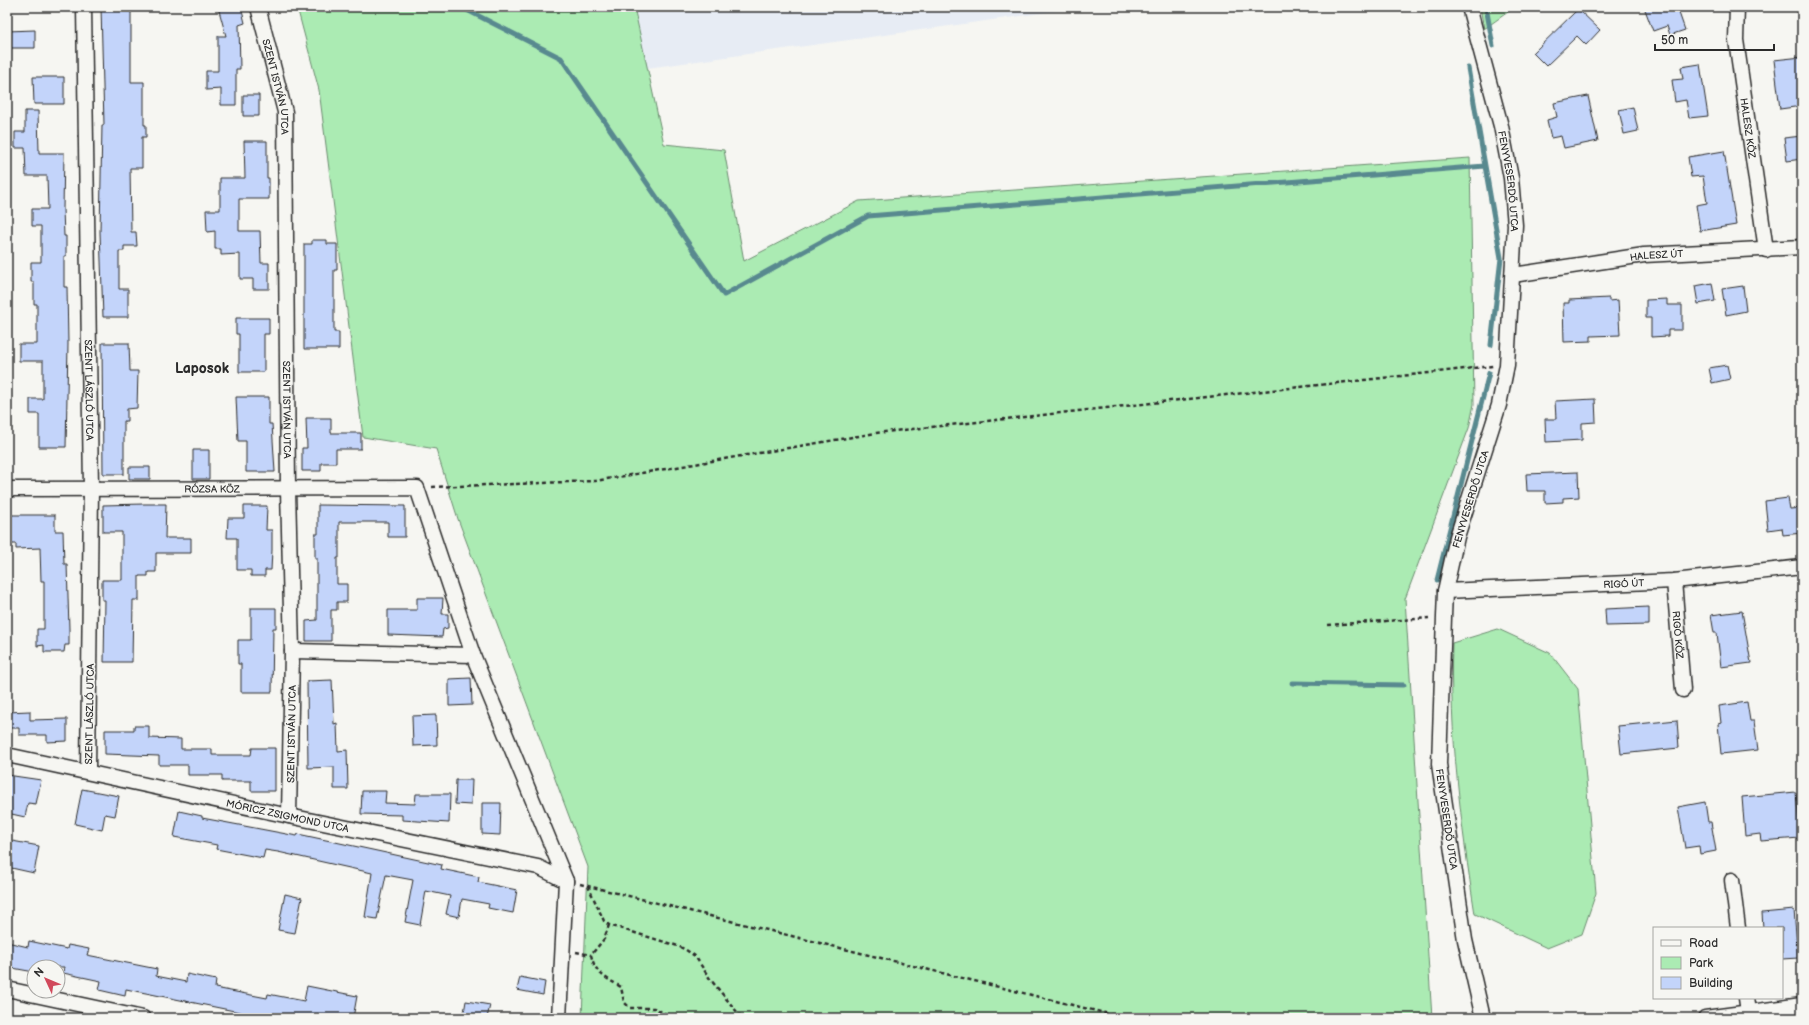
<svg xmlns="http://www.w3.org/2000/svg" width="1809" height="1025" font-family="'Balsamiq Sans',sans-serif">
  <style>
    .built { fill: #e7ecf4 }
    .green { fill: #abebb3; stroke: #6b8b6f }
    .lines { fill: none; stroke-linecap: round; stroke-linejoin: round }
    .stream { stroke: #59898f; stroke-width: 5 }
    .building { fill: #c3d4fa; stroke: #2b2b2b }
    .street-casing { stroke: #2b2b2b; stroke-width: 17 }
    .path { stroke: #2b2b2b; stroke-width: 2.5; stroke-dasharray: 4 3; stroke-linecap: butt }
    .street { stroke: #f6f6f2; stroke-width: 14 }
    .labels { text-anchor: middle; stroke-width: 3; stroke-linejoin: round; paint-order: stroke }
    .street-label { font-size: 10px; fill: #2b2b2b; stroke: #f6f6f2 }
    .district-label { font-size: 14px; font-weight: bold; fill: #2b2b2b; stroke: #f6f6f2 }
  </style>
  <rect width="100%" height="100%" fill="#f6f6f2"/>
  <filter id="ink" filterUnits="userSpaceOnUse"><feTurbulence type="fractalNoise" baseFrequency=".025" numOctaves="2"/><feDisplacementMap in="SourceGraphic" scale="8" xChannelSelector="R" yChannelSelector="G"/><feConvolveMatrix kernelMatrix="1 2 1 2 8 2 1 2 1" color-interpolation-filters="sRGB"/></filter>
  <g filter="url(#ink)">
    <path class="built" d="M634,7H1085L647,68Z"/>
    <path class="green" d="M297,7H634L664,144L724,150L744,261L859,201L1470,158L1474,404L1469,428L1405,599L1432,1018H582L588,867L458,519L436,449L363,437L319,90Z
      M1480,7H1515L1484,29Z
      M1498,629L1550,653L1578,689L1596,893L1582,934L1547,948L1475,914C1461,824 1449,733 1452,643Z"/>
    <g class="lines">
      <path class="stream" d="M461,7L561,58L724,295L868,216L1485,166
        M1486,7L1493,46
        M1468,68L1501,258L1491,345
        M1437,580L1489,373
        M1292,683L1404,685"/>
    </g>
    <path class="building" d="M101,7H131V82H144V125H146V137H142V168H130L131,232H136L137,246H124V251H119V289H128V317H103L100,232L102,125H104Z
      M218,7H241L245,23L239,25L240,69H236V105H221V89L206,90V71H218V36H226Z
      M1644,7H1677L1685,30L1670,35L1667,26L1653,31Z
      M1578,9L1600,30L1586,45L1577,36L1546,66L1533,53Z
      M35,30V48H7V31Z
      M1802,57V106L1780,109L1774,60Z
      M1700,64L1708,116L1689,118L1686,100L1675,102L1672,80L1683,79L1681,67Z
      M33,77H64V104H34Z
      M243,95H259V116H243Z
      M1588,96L1598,141L1564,148L1561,136L1551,138L1547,120L1557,117L1554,103Z
      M1633,107L1638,131L1624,134L1619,110Z
      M25,111H38L39,153H64L63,209L64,236H66V256H64V287H67L68,344L66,447H39V414H30V399H43V361H19V344H37V304H34V282H31V262H41V226H32V209H48L47,176H26L25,148H15V132H25Z
      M1802,136V159L1787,161L1784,138Z
      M244,141H267V178H269V199H239V231H260L261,263H269V289H253V279H240V254L221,255V249H215V231L207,232L206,210H220V178H245Z
      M1724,151L1736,225L1700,231L1696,205L1707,203L1703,176L1691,177L1688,157Z
      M312,240H327V244H337V270H334V332H339V349H304V244H312Z
      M1712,283L1715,301L1698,304L1695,286Z
      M1743,286L1746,311L1726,315L1722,289Z
      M1609,298V301L1618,300L1620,335L1591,336V341L1564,342L1563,303H1569V300Z
      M1667,299V305H1682V330H1668V336L1651,337V318H1646V300Z
      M236,318H269V334H264V372H239V334H236Z
      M102,343H129L130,371H138L137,408L127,409V421H124V474H103Z
      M1727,365L1730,379L1712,383L1709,368Z
      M236,397H269V424H272L275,472H246V441H238Z
      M1595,399L1596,422L1582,423V440L1546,442L1545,419H1556L1555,401Z
      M306,418H331V433H361V449H336V463H321V471H302V448H307Z
      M193,450H209V479H193Z
      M129,467H150V479H129Z
      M1578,472L1579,497L1563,498V502L1545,503V491H1527L1526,474Z
      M1788,498L1790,509L1802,508V533L1783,535L1782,528L1768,530L1765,501Z
      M144,504H166L165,538H191V553H156V572H148V576H139V600H133L132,662H104L105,600H102V580H122V532H103V505Z
      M318,505L405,506V537H388V522H339V558H337V584H347V602H337V610H331V641H306V621L317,620V558H315V534H318Z
      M244,506H267L266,530H272V550L271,570H265V576H251V570H237V538H227L228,518H244Z
      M7,515H55V531H63L64,564H67L69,629V645H65L64,652H44V645L37,646V629H44V581H41L40,548L16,549V544H7Z
      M417,598H443L442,614H448V628L443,629L442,637L388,635V610H417Z
      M1649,607V625L1606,626L1605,609Z
      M251,608H276V628H273L272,692H241V664H238V640H251Z
      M1742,611L1751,663L1721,667L1717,633H1714L1711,615Z
      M471,678L472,705L449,706V679Z
      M332,680L334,724L337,723L338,751L347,750L348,789H334V767L308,768L307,681Z
      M1747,702L1750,721H1754L1758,750L1721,754L1718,724L1721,723L1719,706Z
      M30,711V720L67,719V741L47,742V735H19V728H7V712Z
      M436,715L437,745L413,746L412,716Z
      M1677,720L1679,748L1621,754L1618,726Z
      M134,726H149V738L181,739V749H212V755H251L252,748H275V791H251V781H222V775H188V765H159V756L105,754V730H134Z
      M7,775L41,780L36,804L28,803L25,817L7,813Z
      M456,780H472L471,805L455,804Z
      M82,789L119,796L115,816L105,814L102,830L75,824Z
      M362,791H386L385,803L415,804L416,794H450L449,823L402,820V815L361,814Z
      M1796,792L1800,838L1761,841L1760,834L1745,836L1742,797Z
      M1705,802L1708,822H1711L1716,851L1700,854L1699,846L1685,848L1678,807Z
      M482,803H501L500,835L482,834Z
      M179,811L202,816V818L297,836L298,834L442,865L441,869L479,877L478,882L517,890L513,913L488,908L489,904L462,899L459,917L446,914L450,896L426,891L420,925L405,922L413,880L386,875L377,919L365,917L372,873L278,852L265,850L263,858L216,849L217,845L174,837Z
      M7,840L39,846L34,873L7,867Z
      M285,894L302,898L295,933L278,930Z
      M1794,910L1798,958L1782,959V928H1763L1762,913Z
      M29,941L67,949L68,945L89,949L87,955L157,969L156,976L186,982L187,974L216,980L215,988L267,998L268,994L304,1001L307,986L357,996L353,1018H269L126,989L125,996L99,990L101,981L63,973L64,967H34V972L7,967V942L28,947Z
      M520,977L545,982L543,995L517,990Z
      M466,1001L490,1005L487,1018H463Z"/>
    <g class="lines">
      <g class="street-casing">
        <g id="street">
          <path id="s1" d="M84,7L91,488L88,772"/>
          <path id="s2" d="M258,7L285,112L288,490L292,651L289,816"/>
          <path id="s3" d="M1469,7L1501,126L1511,178L1515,225L1507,365L1499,405L1457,537L1445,591L1444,617L1439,764L1465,940L1483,1018"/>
          <path id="s4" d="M1737,7L1736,40L1766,250"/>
          <path id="s5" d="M1513,275L1644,255L1802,247"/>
          <path id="s6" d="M7,489L417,488L473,655L566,881L559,1018"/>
          <path id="s7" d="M1674,581L1683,690"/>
          <path id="s8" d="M1445,591L1674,581L1802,567"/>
          <path d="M292,651L473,655"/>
          <path id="s9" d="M7,755L289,816L538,867L566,881"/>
          <path d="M1732,880L1738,928"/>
          <path d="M7,989L143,1018"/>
          <path d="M1746,998L1748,1012"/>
          <path d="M1705,1018L1802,1005"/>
        </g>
      </g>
      <path class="path" d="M432,487L595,481L876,433L1493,366
        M1328,625L1429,618
        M580,884L1125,1018
        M588,886L604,921L609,925L678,946L686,950L695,956L710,979L742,1018
        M609,925L604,939L591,955C596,975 605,977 621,987L624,1002L630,1008H654L674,1018
        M576,952L591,955"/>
      <use href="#street" class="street"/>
    </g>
  </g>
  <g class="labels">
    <g class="street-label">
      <text dy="4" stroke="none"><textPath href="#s2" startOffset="82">SZENT ISTVÁN UTCA</textPath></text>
      <text dy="4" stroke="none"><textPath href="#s4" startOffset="122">HALESZ KÖZ</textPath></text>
      <text dy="4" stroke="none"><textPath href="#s3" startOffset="179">FENYVESERDŐ UTCA</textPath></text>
      <text dy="4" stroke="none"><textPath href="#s5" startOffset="145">HALESZ ÚT</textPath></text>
      <text dy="4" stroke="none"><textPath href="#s1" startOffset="383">SZENT LÁSZLÓ UTCA</textPath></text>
      <text dy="4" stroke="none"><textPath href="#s2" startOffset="406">SZENT ISTVÁN UTCA</textPath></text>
      <text dy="4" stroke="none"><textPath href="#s6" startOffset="205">RÓZSA KÖZ</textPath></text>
      <text transform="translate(1470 499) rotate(-73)" y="4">FENYVESERDŐ UTCA</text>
      <text dy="4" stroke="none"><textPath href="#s8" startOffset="179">RIGÓ ÚT</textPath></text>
      <text dy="4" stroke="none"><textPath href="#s7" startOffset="54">RIGÓ KÖZ</textPath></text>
      <text transform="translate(89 714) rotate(-89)" y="4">SZENT LÁSZLÓ UTCA</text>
      <text transform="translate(291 734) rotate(-89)" y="4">SZENT ISTVÁN UTCA</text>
      <text dy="4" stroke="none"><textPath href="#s9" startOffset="287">MÓRICZ ZSIGMOND UTCA</textPath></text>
      <text dy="4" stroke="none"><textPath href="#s3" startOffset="827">FENYVESERDŐ UTCA</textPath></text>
    </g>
    <g class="district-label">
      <text x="202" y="373">Laposok</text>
    </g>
  </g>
  <rect width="1809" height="1025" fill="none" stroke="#f6f6f2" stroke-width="24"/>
  <rect x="12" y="12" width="1785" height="1001" fill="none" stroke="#2b2b2b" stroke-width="1.5" filter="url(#ink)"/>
  <rect x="1653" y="927" width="130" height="72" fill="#f6f6f2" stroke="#a5a5a2"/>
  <rect x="1661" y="940" width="20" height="6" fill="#f6f6f2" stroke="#a5a5a2"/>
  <text x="1689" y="947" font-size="12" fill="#2b2b2b">Road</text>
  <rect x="1661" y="957" width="20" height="12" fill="#abebb3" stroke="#a5a5a2"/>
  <text x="1689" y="967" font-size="12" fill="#2b2b2b">Park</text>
  <rect x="1661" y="977" width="20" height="12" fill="#c3d4fa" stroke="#a5a5a2"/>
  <text x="1689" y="987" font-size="12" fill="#2b2b2b">Building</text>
  <g transform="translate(46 979) rotate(314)"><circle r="19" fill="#f6f6f2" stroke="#a5a5a2"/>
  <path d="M0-3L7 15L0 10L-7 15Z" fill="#d1495b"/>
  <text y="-6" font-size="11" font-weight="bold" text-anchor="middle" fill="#2b2b2b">N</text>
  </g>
  <path d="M1655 44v6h119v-6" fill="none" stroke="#2b2b2b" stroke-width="2"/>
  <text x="1661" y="44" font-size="12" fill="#2b2b2b" stroke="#f6f6f2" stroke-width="3" paint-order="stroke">50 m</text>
</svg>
